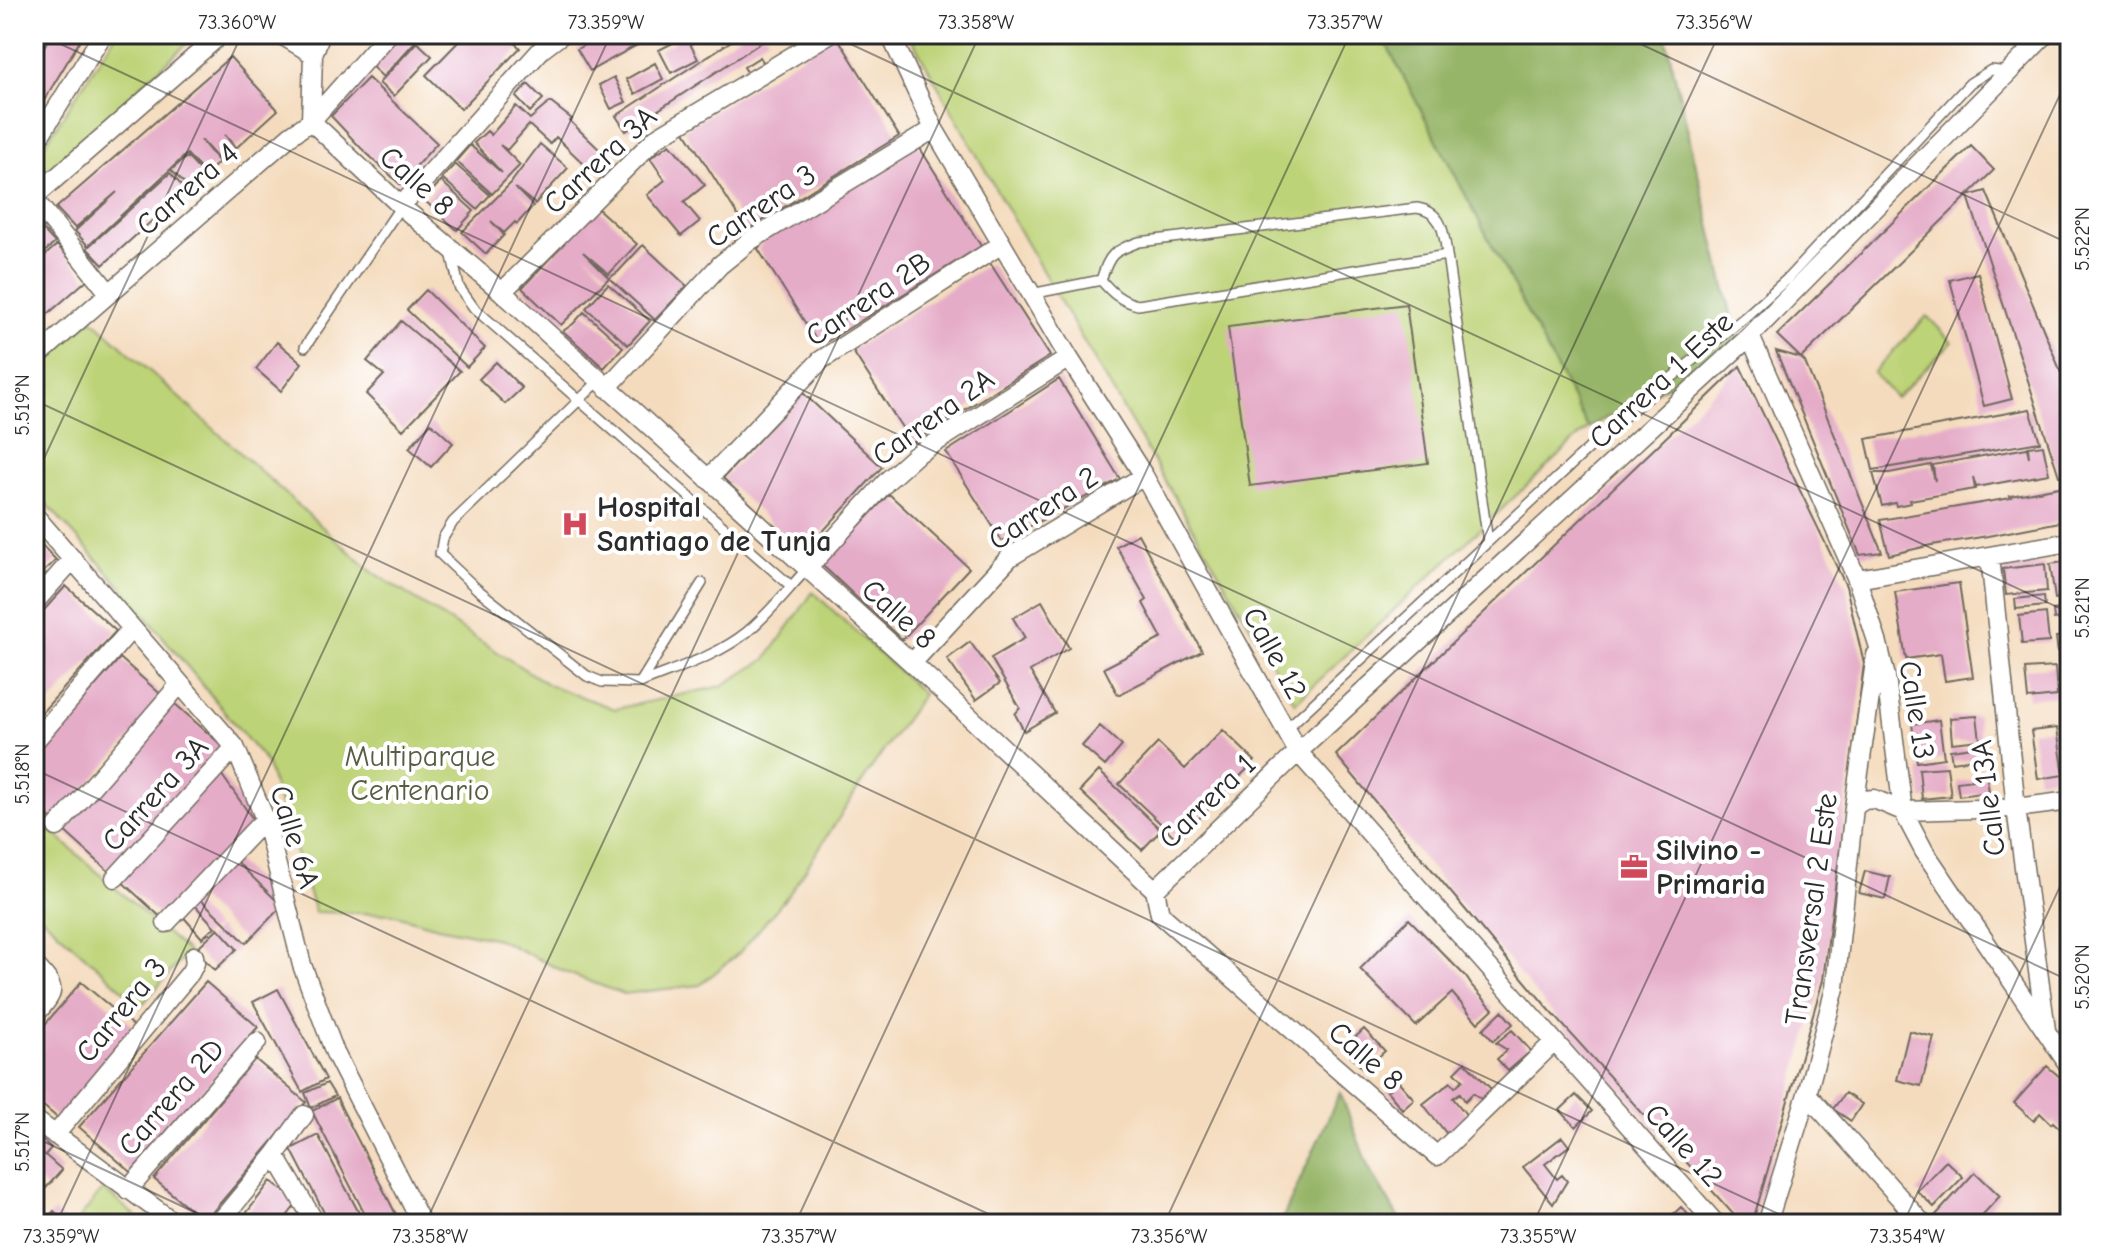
<svg xmlns="http://www.w3.org/2000/svg" width="2104" height="1258" font-family="'Comic Neue',sans-serif">
  <style>
    .green { fill: #bdd377; stroke: #747f51; stroke-width: 2 }
    .forest { fill: #96b568; stroke: #60704a; stroke-width: 2 }
    .building { fill: #e5acc8 }
    .lines { fill: none; stroke-linecap: round; stroke-linejoin: round }
    .lane-casing { stroke: #71695e; stroke-width: 12 }
    .street-casing { stroke: #71695e; stroke-width: 21 }
    .lane { stroke: #fff; stroke-width: 9 }
    .street { stroke: #fff; stroke-width: 18 }
    .ticks { fill: none; stroke: #2b2b2b; stroke-width: 2; stroke-opacity: 0.45 }
    .labels { text-anchor: middle; stroke-width: 8; stroke-linejoin: round; paint-order: stroke }
    .street-label { font-size: 30px; fill: #2b2b2b; stroke: #fff }
    .poi-label { font-size: 30px; font-weight: bold; fill: #2b2b2b; stroke: #fff; text-anchor: start }
    .park-label { font-size: 30px; fill: #575d42; stroke: #fff }
    .neatline { fill: none; stroke: #2b2b2b; stroke-width: 3 }
    .ticks-label { font-size: 20px; text-anchor: middle; fill: #2b2b2b }
  </style>
  <rect width="100%" height="100%" fill="#fff"/>
  <filter id="ink" filterUnits="userSpaceOnUse"><feTurbulence type="fractalNoise" baseFrequency=".0125" numOctaves="2"/><feDisplacementMap in="SourceGraphic" scale="16" xChannelSelector="R" yChannelSelector="G"/><feConvolveMatrix kernelMatrix="1 2 1 2 8 2 1 2 1" color-interpolation-filters="sRGB"/></filter>
  <filter id="wash" filterUnits="userSpaceOnUse"><feTurbulence type="fractalNoise" baseFrequency=".006" numOctaves="4" result="noise"/><feDisplacementMap in="SourceGraphic" scale="32" xChannelSelector="R" yChannelSelector="G"/><feGaussianBlur stdDeviation="1.8" result="paint"/><feColorMatrix in="noise" values="0 0 0 0 0 0 0 0 0 0 0 0 0 0 0 0 0 1.4 0 .05"/><feComposite in="paint" operator="in"/></filter>
  <g filter="url(#wash)">
    <rect width="100%" height="100%" fill="#f4dbbd"/>
    <path class="green" d="M116,34H197L34,185V161Z
      M909,34H1381L1588,428L1295,703L1025,241Z
      M1927,316L1952,342L1896,398L1873,373Z
      M92,319L371,571L549,685L615,709L722,686L766,659L813,592L923,694L872,767L790,893L740,952L700,985L623,994L565,972L498,939L438,927L392,914L315,912L266,762L126,592L34,490V370Z
      M34,816L188,952L141,1006L34,910Z
      M103,1189L145,1224H85L79,1219Z"/>
    <path class="forest" d="M1381,34H1665L1739,347L1588,428Z
      M1340,1092L1368,1166L1402,1224H1280Z"/>
    <g id="blocks">
      <path class="building" d="M52,34H84L43,102L34,96V62Z
        M395,34H422L383,77L369,64Z
        M466,34H506L520,48L461,109L426,75Z
        M594,34H657L590,71L577,49L596,38Z
        M742,34H766L768,38L626,131L616,116Z
        M836,35L899,136L747,230L684,130Z
        M686,36L698,59L671,73L659,50Z
        M417,42L432,56L394,96L379,83Z
        M230,57L278,110L236,148L225,135L235,148L220,161L201,140L219,162L206,175L187,154L88,246L75,231L117,192L75,228L56,208Z
        M760,57L765,65L749,75L744,67Z
        M655,63L663,79L635,94L626,79Z
        M614,77L626,102L611,109L599,85Z
        M368,78L437,143L400,184L361,148L331,116Z
        M528,84L543,99L530,112L516,97Z
        M550,102L572,119L570,121L605,155L590,170L556,137L550,144L529,125L507,150L500,145L520,165L492,194L456,161L470,145L502,173L474,143L487,131L491,135L516,106L530,119Z
        M540,144L568,168L535,204L515,188L533,206L517,224L515,222L504,233L491,221L504,235L486,254L462,232L510,184Z
        M670,144L705,185L684,202L700,221L681,236L647,195L665,180L650,158Z
        M918,145L981,246L820,346L758,249L764,240Z
        M1971,146L1994,170L1801,358L1777,335Z
        M187,157L204,175L189,188L171,170Z
        M455,164L490,195L477,209L442,178Z
        M170,173L186,190L103,265L87,248Z
        M441,181L474,211L457,230L424,200Z
        M1986,191L2070,394V476H2059L1968,196Z
        M597,208L637,244L609,274L583,252L609,278L618,272L643,245L687,286L655,320L609,278L561,325L522,288Z
        M36,222L55,243L34,261V224Z
        M57,245L88,279L34,326V265Z
        M990,263L1050,356L912,443L852,350Z
        M1978,273L2012,399L1984,406L1950,280Z
        M608,284L650,321L628,345L586,308Z
        M426,290L485,348L467,367L407,310Z
        M1406,304L1428,463L1250,486L1228,327Z
        M584,312L623,347L604,368L563,331L573,324Z
        M401,321L460,371L403,430L366,394L384,375L367,361Z
        M277,342L302,363L281,391L256,369Z
        M1776,351L1801,358L1805,362L1882,552L1860,555Z
        M496,362L522,388L505,404L479,379Z
        M1740,366L1846,586L1864,664L1823,980L1752,1224H1742L1546,1006L1336,755Z
        M1059,379L1120,479L1002,541L946,452Z
        M803,393L882,467L803,553L723,478Z
        M2030,409L2040,442L1873,470L1866,439Z
        M431,423L453,443L431,467L409,448Z
        M2043,445L2049,474L1976,487L1973,477L1975,489L1910,500L1911,503L1896,506L1895,503L1882,506L1873,473H1889L1931,465L1935,481L1933,465L2027,448L2029,457L2028,447Z
        M2070,485V520L1988,536L1932,545L1889,555L1880,520L2011,498L2010,496Z
        M889,494L969,568L902,640L822,565Z
        M1138,534L1202,651L1118,695L1104,668L1162,638L1143,603L1147,600L1116,546Z
        M34,537L56,560L34,581Z
        M2070,561V597L2055,599L2050,564Z
        M2045,564L2047,591L2006,595L2003,569Z
        M1959,583L1973,677L1945,681L1941,654L1906,659L1895,592Z
        M66,586L116,631L34,721V621Z
        M2044,596L2045,606L2016,609L2015,599Z
        M1042,601L1069,648L1030,671L1055,713L1024,731L1015,714L1020,708L991,658L1025,638L1013,618Z
        M2070,608V618L2054,620L2053,610Z
        M2046,613L2049,642L2022,644L2019,616Z
        M2070,636V662L2059,663L2056,637Z
        M970,642L1000,683L976,700L947,659Z
        M120,658L166,699L54,822L34,804V754Z
        M2055,667L2057,696L2028,699L2025,669Z
        M2070,671V684L2062,685L2060,672Z
        M2070,700V730H2068L2065,701Z
        M174,703L227,750L114,876L62,829Z
        M1977,716L1980,740L1952,743L1950,718Z
        M1939,720L1944,758L1917,762L1912,724Z
        M1100,726L1122,746L1105,766L1082,746Z
        M2057,728L2064,775L2038,779L2031,731Z
        M1223,730L1255,761L1178,840L1119,784L1158,743L1185,769Z
        M1981,746L1982,758L1952,762L1950,750Z
        M1947,767L1951,796L1922,799L1919,769Z
        M219,771L255,822L164,920L120,880Z
        M1099,771L1161,830L1142,850L1080,791Z
        M1987,778L1989,792L1959,796L1957,782Z
        M231,856L282,906L246,943L195,894Z
        M1865,871L1890,877L1885,899L1859,893Z
        M192,902L215,927L202,938L180,913Z
        M1409,919L1466,977L1472,986L1493,1009L1478,1023L1452,993L1416,1026L1360,969Z
        M218,928L237,949L215,970L195,950Z
        M81,982L137,1029L60,1120L34,1098V1037Z
        M206,982L258,1027L131,1172L79,1127Z
        M278,989L326,1079L302,1092L253,1002Z
        M1502,1011L1513,1024L1493,1041L1483,1029Z
        M1364,1029L1385,1051L1364,1070L1344,1048Z
        M1512,1030L1531,1051L1508,1071L1497,1059L1507,1050L1496,1043Z
        M1909,1031L1934,1037L1921,1086L1897,1080Z
        M255,1059L306,1102L205,1221L154,1179Z
        M1465,1062L1491,1089L1481,1099L1473,1093L1465,1101L1460,1093L1453,1098L1468,1117L1447,1134L1423,1104L1451,1082L1455,1087L1463,1080L1455,1072Z
        M2047,1066L2067,1083L2070,1088V1129L2065,1133L2053,1122L2051,1124L2040,1113L2034,1121L2014,1103Z
        M1398,1081L1414,1099L1402,1109L1387,1091Z
        M327,1083L335,1096L311,1108L305,1093Z
        M1845,1093L1862,1104L1851,1121L1833,1109Z
        M1576,1095L1592,1111L1576,1127L1560,1110Z
        M337,1098L342,1109L401,1224H370L317,1121L312,1111Z
        M34,1132L51,1148L45,1155L62,1170L46,1188L34,1177Z
        M318,1135L340,1177L365,1224H330L291,1149Z
        M1562,1137L1569,1146L1545,1164L1557,1179L1562,1175L1567,1181L1553,1204L1523,1167Z
        M1946,1161L1963,1177L1934,1207L1917,1191Z
        M1975,1172L2000,1196L1974,1224H1944L1935,1216Z
        M271,1181L298,1202L281,1224H238Z
        M1681,1207L1697,1224H1663Z
        M54,1211L66,1223L70,1219L77,1224H42Z"/>
    </g>
  </g>
  <g filter="url(#ink)">
    <use href="#blocks" fill-opacity="0" stroke="#71695e" stroke-width="2"/>
    <g class="lines">
      <g class="lane-casing">
        <path id="lane" d="M451,252L459,287L474,308L791,586
          M1101,280C1110,253 1112,252 1139,242L1417,208C1443,212 1444,233 1447,255
          M1031,294L1101,280C1112,293 1121,301 1138,305L1447,255L1488,542
          M305,347L401,206
          M599,381L453,522L443,538L440,554L477,589L587,676L602,682L640,683L702,583
          M640,683C676,668 716,657 747,632C769,614 787,590 807,569
          M1285,730L1612,427L1745,317L1787,279L1970,83L1991,70L2008,72"/>
      </g>
      <g class="street-casing">
        <path id="street" d="M280,34L313,54
          M890,34L934,129L1069,358L1144,476L1298,752L1716,1224
          M311,121L401,206L502,292L912,663L1155,890L1160,914L1437,1156L1554,1042
          M311,121L313,54L321,34
          M34,145L103,34
          M34,197L221,34
          M34,199L109,293
          M401,206L541,50L562,34
          M502,292L656,138L829,34
          M1750,336L1857,579L1878,644L1886,677L1903,811L1924,851L2070,1067
          M34,359L291,135L311,121L388,34
          M607,388L720,265L751,240L934,129
          M708,479L821,360L1002,244
          M34,515L235,747L265,819L302,965L335,1053L422,1224
          M1990,556L2016,808L2046,1030
          M807,569L888,480L916,455L1069,358
          M1857,579L2070,542
          M34,603L73,559
          M912,663L1010,557L1144,476
          M34,742L132,628
          M1854,807L1864,800L1874,799L1903,811L2016,808L2070,801
          M57,827L180,684
          M115,878L235,747
          M1155,890L1298,752L1750,336L2046,34
          M166,923L265,819
          M34,964C58,990 56,990 34,1016
          M1807,1094L1923,1224
          M34,1119L176,1224
          M55,1135L190,973L195,963L194,956
          M275,1155L316,1224
          M128,1190L257,1042
          M218,1224L275,1155L304,1115
          M1767,1224L1807,1094L1835,988L1854,807L1876,655"/>
      </g>
      <use href="#lane" class="lane"/>
      <use href="#street" class="street"/>
    </g>
  </g>
  <path class="ticks" d="M39,34L2070,981M829,34L2070,613M1619,34L2070,244M34,400L1800,1224M34,480L242,34M34,769L1010,1224M34,1137L220,1224M56,1224L611,34M425,1224L980,34M795,1224L1350,34M1164,1224L1719,34M1533,1224L2070,73M1903,1224L2070,865"/>
  <defs>
    <g id="hospital-bare" transform="scale(2.16)"><path d="M-5-5h3v3.5h4V-5h3V5h-3V1.5h-4V5h-3Z" fill="#d1495b" stroke="#fff" stroke-width="2.5" paint-order="stroke"/></g>
    <g id="office-bare" transform="scale(2.16)"><path d="M-6-3h4V-5.5h4V-3h4V5H-6ZM-1-4.5V-3h2v-1.5ZM-6 0V1H6V0Z" fill="#d1495b" stroke="#fff" stroke-width="2.5" paint-order="stroke"/></g>
  </defs>
  <g fill-rule="evenodd">
    <use href="#hospital-bare" x="575" y="524"/>
    <use href="#office-bare" x="1634" y="867"/>
  </g>
  <g class="labels">
    <g class="street-label">
      <text transform="translate(600 160) rotate(-43)" y="10">Carrera 3A</text>
      <text transform="translate(417 181) rotate(42)" y="10">Calle 8</text>
      <text transform="translate(187 189) rotate(-41)" y="10">Carrera 4</text>
      <text transform="translate(761 206) rotate(-34)" y="10">Carrera 3</text>
      <text transform="translate(868 299) rotate(-34)" y="10">Carrera 2B</text>
      <text transform="translate(1661 380) rotate(-43)" y="10">Carrera 1 Este</text>
      <text transform="translate(933 417) rotate(-36)" y="10">Carrera 2A</text>
      <text transform="translate(1043 508) rotate(-34)" y="10">Carrera 2</text>
      <text transform="translate(899 614) rotate(42)" y="10">Calle 8</text>
      <text transform="translate(1275 653) rotate(61)" y="10">Calle 12</text>
      <text transform="translate(1917 710) rotate(81)" y="10">Calle 13</text>
      <text transform="translate(155 794) rotate(-48)" y="10">Carrera 3A</text>
      <text transform="translate(1988 798) rotate(-97)" y="10">Calle 13A</text>
      <text transform="translate(1207 801) rotate(-44)" y="10">Carrera 1</text>
      <text transform="translate(295 837) rotate(73)" y="10">Calle 6A</text>
      <text transform="translate(1811 909) rotate(-82)" y="10">Transversal 2 Este</text>
      <text transform="translate(121 1010) rotate(-51)" y="10">Carrera 3</text>
      <text transform="translate(1366 1056) rotate(41)" y="10">Calle 8</text>
      <text transform="translate(171 1097) rotate(-49)" y="10">Carrera 2D</text>
      <text transform="translate(1684 1145) rotate(48)" y="10">Calle 12</text>
    </g>
    <g class="poi-label">
      <text x="597" y="517">Hospital<tspan x="597" dy="34">Santiago de Tunja</tspan></text>
      <text x="1656" y="860">Silvino -<tspan x="1656" dy="34">Primaria</tspan></text>
    </g>
    <g class="park-label">
      <text x="420" y="766">Multiparque<tspan x="420" dy="34">Centenario</tspan></text>
    </g>
  </g>
  <rect width="2104" height="1258" fill="none" stroke="#fff" stroke-width="88"/>
  <rect x="44" y="44" width="2016" height="1170" class="neatline"/>
  <g class="ticks-label">
    <text x="237" y="29">73.360°W</text>
    <text x="606" y="29">73.359°W</text>
    <text x="976" y="29">73.358°W</text>
    <text x="1345" y="29">73.357°W</text>
    <text x="1714" y="29">73.356°W</text>
    <text transform="translate(2082 239) rotate(-90)" y="7">5.522°N</text>
    <text transform="translate(22 405) rotate(-90)" y="7">5.519°N</text>
    <text transform="translate(2082 608) rotate(-90)" y="7">5.521°N</text>
    <text transform="translate(22 774) rotate(-90)" y="7">5.518°N</text>
    <text transform="translate(2082 977) rotate(-90)" y="7">5.520°N</text>
    <text transform="translate(22 1142) rotate(-90)" y="7">5.517°N</text>
    <text x="61" y="1243">73.359°W</text>
    <text x="430" y="1243">73.358°W</text>
    <text x="799" y="1243">73.357°W</text>
    <text x="1169" y="1243">73.356°W</text>
    <text x="1538" y="1243">73.355°W</text>
    <text x="1907" y="1243">73.354°W</text>
  </g>
</svg>
